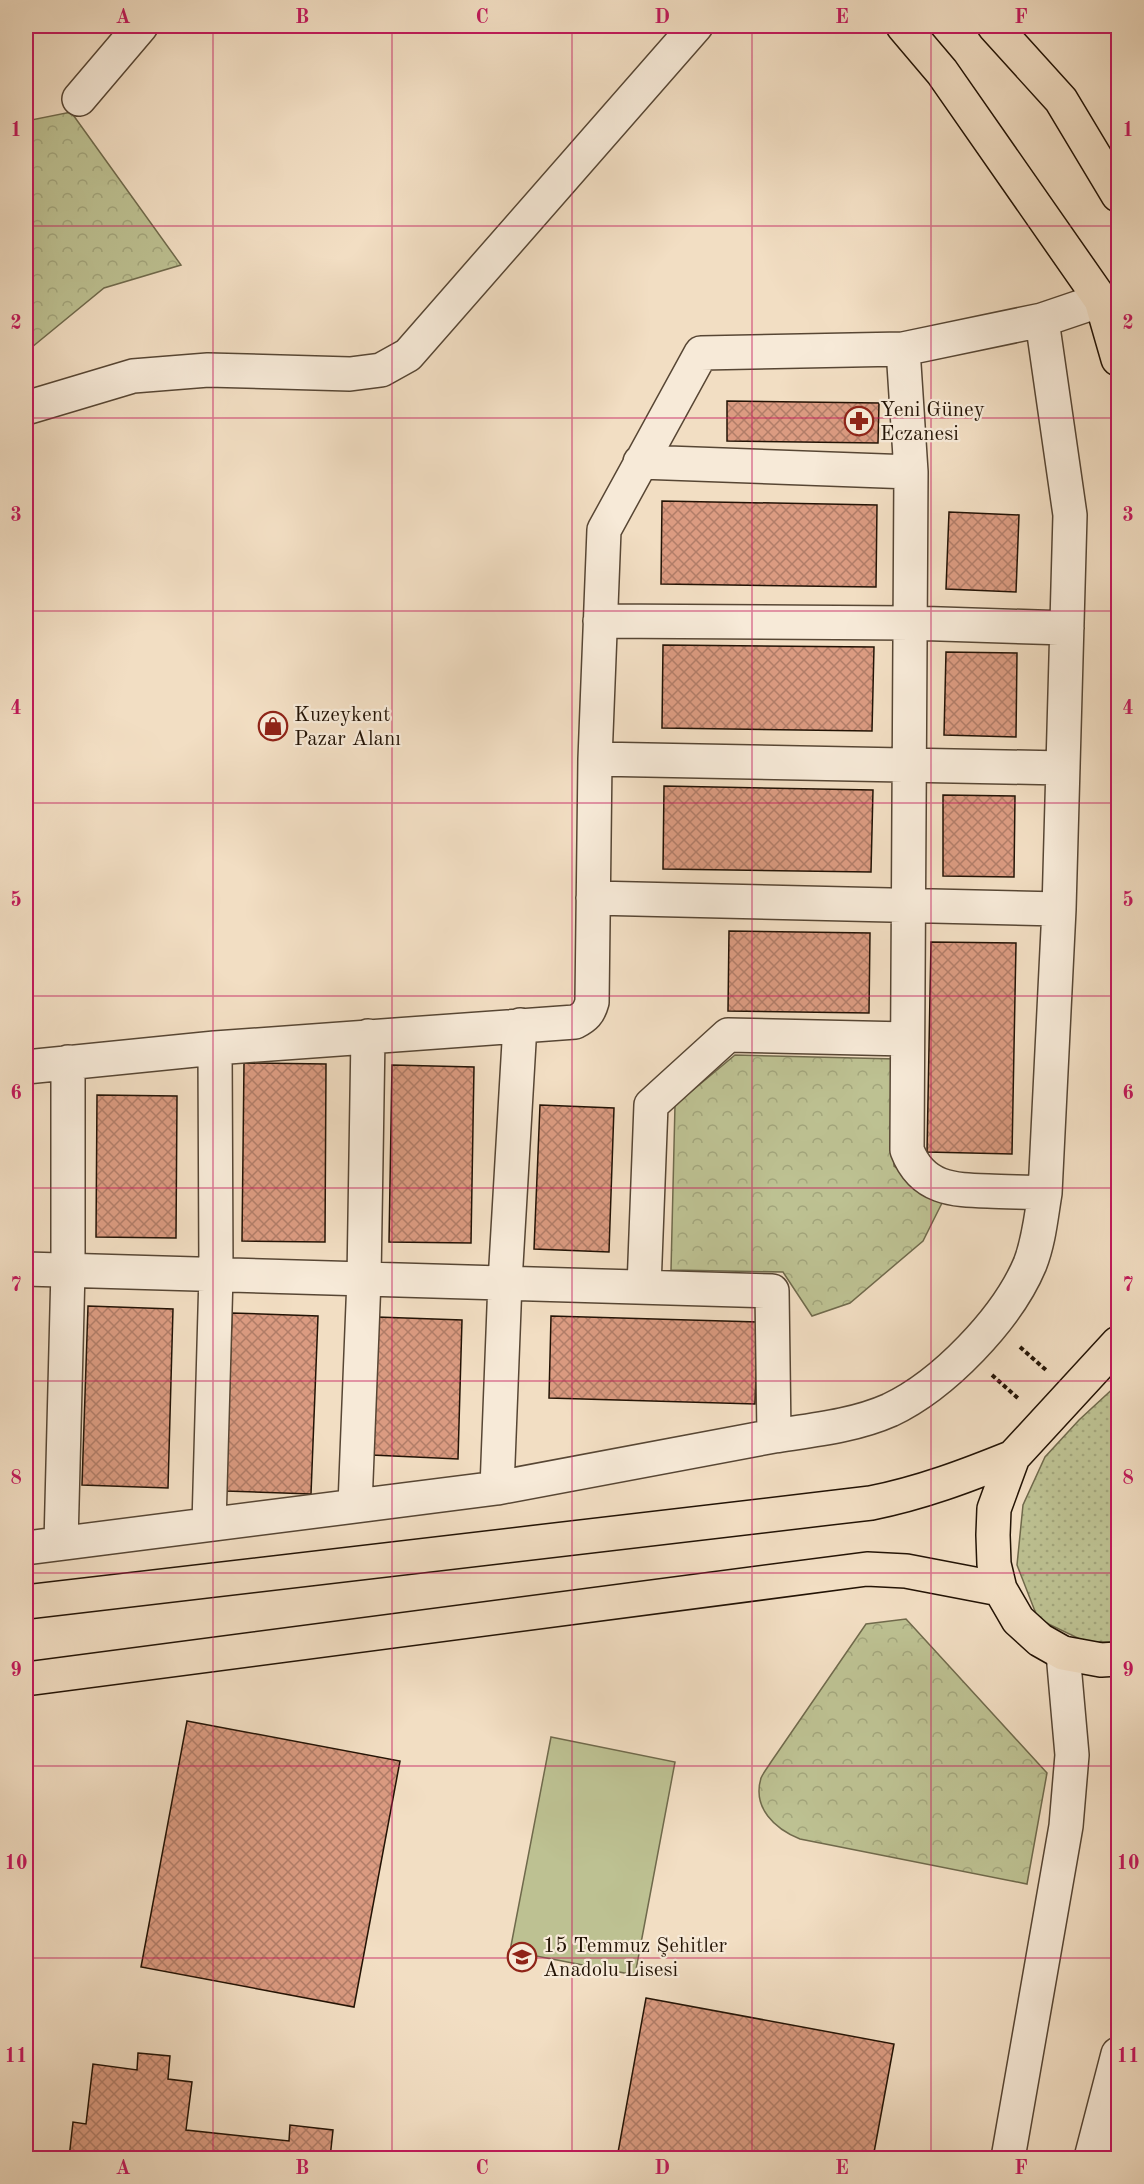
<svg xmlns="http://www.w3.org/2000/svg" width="1144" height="2184" font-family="'Old Standard TT',serif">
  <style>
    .grass { fill: url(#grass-dots); stroke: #706a4c; stroke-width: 1.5 }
    .park { fill: url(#park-crowns); stroke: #706a4c; stroke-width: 1.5 }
    .pitch { fill: #bdc192; stroke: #706a4c; stroke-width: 1.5 }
    .building { fill: url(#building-cross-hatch); stroke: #231305; stroke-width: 1.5 }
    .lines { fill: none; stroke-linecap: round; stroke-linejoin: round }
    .minor-casing { stroke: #574634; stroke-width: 36 }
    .major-casing { stroke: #231305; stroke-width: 36 }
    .path { stroke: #231305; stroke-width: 4; stroke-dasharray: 4.5 3; stroke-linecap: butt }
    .minor { stroke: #f7ead8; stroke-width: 33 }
    .major { stroke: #f2dec3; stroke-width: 33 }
    .grid { fill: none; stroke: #c2185b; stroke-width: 1.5; stroke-opacity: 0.55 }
    .labels { text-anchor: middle; stroke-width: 4.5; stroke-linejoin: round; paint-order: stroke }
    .poi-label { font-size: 21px; fill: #231305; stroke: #f7ead8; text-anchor: start }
    .neatline { fill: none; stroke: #c2185b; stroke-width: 2 }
    .grid-label { font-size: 20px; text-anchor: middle; font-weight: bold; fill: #c2185b }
  </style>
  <defs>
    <pattern id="grass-dots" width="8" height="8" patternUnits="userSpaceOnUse" patternTransform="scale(1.5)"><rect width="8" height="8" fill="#bdc192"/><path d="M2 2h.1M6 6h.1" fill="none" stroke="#a2a57c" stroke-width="1.8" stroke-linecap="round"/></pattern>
    <pattern id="park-crowns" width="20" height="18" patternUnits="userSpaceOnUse" patternTransform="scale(1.5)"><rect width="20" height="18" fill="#bdc192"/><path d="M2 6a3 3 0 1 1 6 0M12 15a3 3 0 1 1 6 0" fill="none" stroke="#a2a57c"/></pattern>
    <pattern id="building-cross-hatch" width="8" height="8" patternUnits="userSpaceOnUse" patternTransform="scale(1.5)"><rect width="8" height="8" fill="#db9b81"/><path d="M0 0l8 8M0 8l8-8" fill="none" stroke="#b17d68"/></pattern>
  </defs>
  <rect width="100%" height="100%" fill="#f2dec3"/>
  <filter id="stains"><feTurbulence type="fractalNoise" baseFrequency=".00333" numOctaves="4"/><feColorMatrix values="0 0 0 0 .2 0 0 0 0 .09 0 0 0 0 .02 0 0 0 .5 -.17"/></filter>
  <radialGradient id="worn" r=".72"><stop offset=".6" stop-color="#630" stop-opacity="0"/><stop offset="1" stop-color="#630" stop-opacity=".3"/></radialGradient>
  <path class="grass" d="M1118,1384V1642H1086L1038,1619L1017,1565L1023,1505L1045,1457L1079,1420Z"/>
  <path class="park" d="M71,112L181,265L104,288L26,352V121Z
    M735,1055L896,1059L894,1166L943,1201L923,1241L850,1303L812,1316L783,1272L671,1270L675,1105Z
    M906,1619L1047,1773L1027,1884L800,1839C775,1829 752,1808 761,1778C763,1773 768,1767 771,1762L866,1624Z"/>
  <path class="pitch" d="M551,1737L675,1762L635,1975L510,1951Z"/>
  <path class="building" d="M727,401L879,403L878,443L727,441Z
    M662,501L877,505L876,587L661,584Z
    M949,512L1019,515L1016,592L946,589Z
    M663,645L874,647L872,731L662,728Z
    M946,652L1017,653L1016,737L944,735Z
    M664,786L873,790L871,872L663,869Z
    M943,795L1015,796L1014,877L943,876Z
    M729,931L870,933L869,1013L728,1011Z
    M931,942L1016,943L1012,1154L927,1152Z
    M244,1063L326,1064L325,1242L242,1241Z
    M392,1065L474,1067L471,1243L389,1242Z
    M97,1095L177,1096L176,1238L96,1237Z
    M540,1105L614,1108L609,1252L534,1249Z
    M26,1126H33V1231H26Z
    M26,1305H30L26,1457Z
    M88,1306L173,1309L168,1488L82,1485Z
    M232,1313L318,1316L311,1494L226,1491Z
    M551,1316L758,1322L755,1404L549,1398Z
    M377,1317L462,1320L458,1459L372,1455Z
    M187,1721L400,1761L354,2007L141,1967Z
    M646,1998L894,2044L873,2158H617Z
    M138,2053L170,2056L168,2079L192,2082L186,2130L289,2141L290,2125L333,2130L330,2158H69L73,2122L86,2124L93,2064L137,2070Z"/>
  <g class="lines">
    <g class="minor-casing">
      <path id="minor" d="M79,99L141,26
        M903,349L911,472L907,1150C922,1189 953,1190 988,1191C1007,1192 1026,1192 1045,1193
        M26,408L133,376L208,370L350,374L381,370L408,355L696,26
        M640,462L911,472
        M600,621L910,623L1067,628
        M595,759L1063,768
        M593,898L1059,909
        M26,1067L215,1048L575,1022C585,1017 589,1013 592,1002L595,759L604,530L701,353L903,349L1042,320L1101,300
        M26,1269L772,1291L774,1436L497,1488L26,1548
        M644,1287L651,1105L728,1035L907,1039
        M774,1436C813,1430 854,1426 890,1410C943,1385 1007,1319 1030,1264C1039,1241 1041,1217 1045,1193L1059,909L1070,515L1042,320
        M497,1488L505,1282L520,1025
        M355,1505L364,1279L368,1036
        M209,1524L216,1275L215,1048
        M61,1543L68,1270V1062
        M1008,2158L1066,1826L1072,1755L1063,1653
        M1091,2158L1118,2054"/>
    </g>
    <g class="major-casing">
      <path id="major" d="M903,26L942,72L1101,300L1118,359
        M994,26L1061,100L1118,195
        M1118,1343L1013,1457L994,1509L993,1535L994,1564L1000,1589L1018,1620L1040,1640L1063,1653L1101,1660L1118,1659
        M26,1602L871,1503C921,1493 966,1476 1013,1457
        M26,1679L867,1569L906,1571L1000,1589"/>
    </g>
    <path class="path" d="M1020,1347L1046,1370
      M992,1375L1020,1400"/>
    <use href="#minor" class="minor"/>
    <use href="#major" class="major"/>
  </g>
  <path class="grid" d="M213,26V2158M392,26V2158M572,26V2158M752,26V2158M931,26V2158M26,226H1118M26,418H1118M26,611H1118M26,803H1118M26,996H1118M26,1188H1118M26,1381H1118M26,1573H1118M26,1766H1118M26,1958H1118"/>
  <defs>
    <g id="pharmacy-ring" transform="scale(1.5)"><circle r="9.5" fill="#f7ead8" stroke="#8f2418" stroke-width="1.5"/><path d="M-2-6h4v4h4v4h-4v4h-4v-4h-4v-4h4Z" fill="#8f2418"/></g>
    <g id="shop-ring" transform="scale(1.5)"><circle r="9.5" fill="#f7ead8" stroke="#8f2418" stroke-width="1.5"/><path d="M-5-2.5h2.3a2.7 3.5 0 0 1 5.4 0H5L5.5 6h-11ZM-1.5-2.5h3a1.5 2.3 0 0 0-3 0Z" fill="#8f2418"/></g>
    <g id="school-ring" transform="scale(1.5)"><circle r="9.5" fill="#f7ead8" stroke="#8f2418" stroke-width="1.5"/><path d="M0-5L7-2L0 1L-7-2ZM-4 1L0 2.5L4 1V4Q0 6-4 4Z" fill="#8f2418"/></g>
  </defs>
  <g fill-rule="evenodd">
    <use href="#pharmacy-ring" x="859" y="421"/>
    <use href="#shop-ring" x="273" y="726"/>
    <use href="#school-ring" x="522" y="1957"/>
  </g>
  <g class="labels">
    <g class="poi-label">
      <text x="880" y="416">Yeni Güney<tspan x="880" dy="24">Eczanesi</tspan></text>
      <text x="294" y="721">Kuzeykent<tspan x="294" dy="24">Pazar Alanı</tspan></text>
      <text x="543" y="1952">15 Temmuz Şehitler<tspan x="543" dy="24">Anadolu Lisesi</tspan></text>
    </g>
  </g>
  <rect width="1144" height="2184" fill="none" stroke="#f2dec3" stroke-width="66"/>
  <rect x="33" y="33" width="1078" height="2118" class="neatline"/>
  <g class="grid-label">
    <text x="123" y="23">A</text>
    <text x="302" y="23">B</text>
    <text x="482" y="23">C</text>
    <text x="662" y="23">D</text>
    <text x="842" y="23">E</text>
    <text x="1021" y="23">F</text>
    <text x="16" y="136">1</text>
    <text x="1128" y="136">1</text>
    <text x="16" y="329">2</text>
    <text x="1128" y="329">2</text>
    <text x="16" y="521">3</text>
    <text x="1128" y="521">3</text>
    <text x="16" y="714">4</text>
    <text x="1128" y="714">4</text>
    <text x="16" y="906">5</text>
    <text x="1128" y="906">5</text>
    <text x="16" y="1099">6</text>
    <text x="1128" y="1099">6</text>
    <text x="16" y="1291">7</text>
    <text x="1128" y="1291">7</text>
    <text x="16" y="1484">8</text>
    <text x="1128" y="1484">8</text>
    <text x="16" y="1676">9</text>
    <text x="1128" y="1676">9</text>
    <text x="16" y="1869">10</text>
    <text x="1128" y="1869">10</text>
    <text x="16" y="2062">11</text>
    <text x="1128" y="2062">11</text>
    <text x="123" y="2174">A</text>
    <text x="302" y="2174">B</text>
    <text x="482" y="2174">C</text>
    <text x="662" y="2174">D</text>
    <text x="842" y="2174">E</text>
    <text x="1021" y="2174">F</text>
  </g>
  <rect width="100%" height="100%" filter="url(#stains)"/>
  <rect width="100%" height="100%" fill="url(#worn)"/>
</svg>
